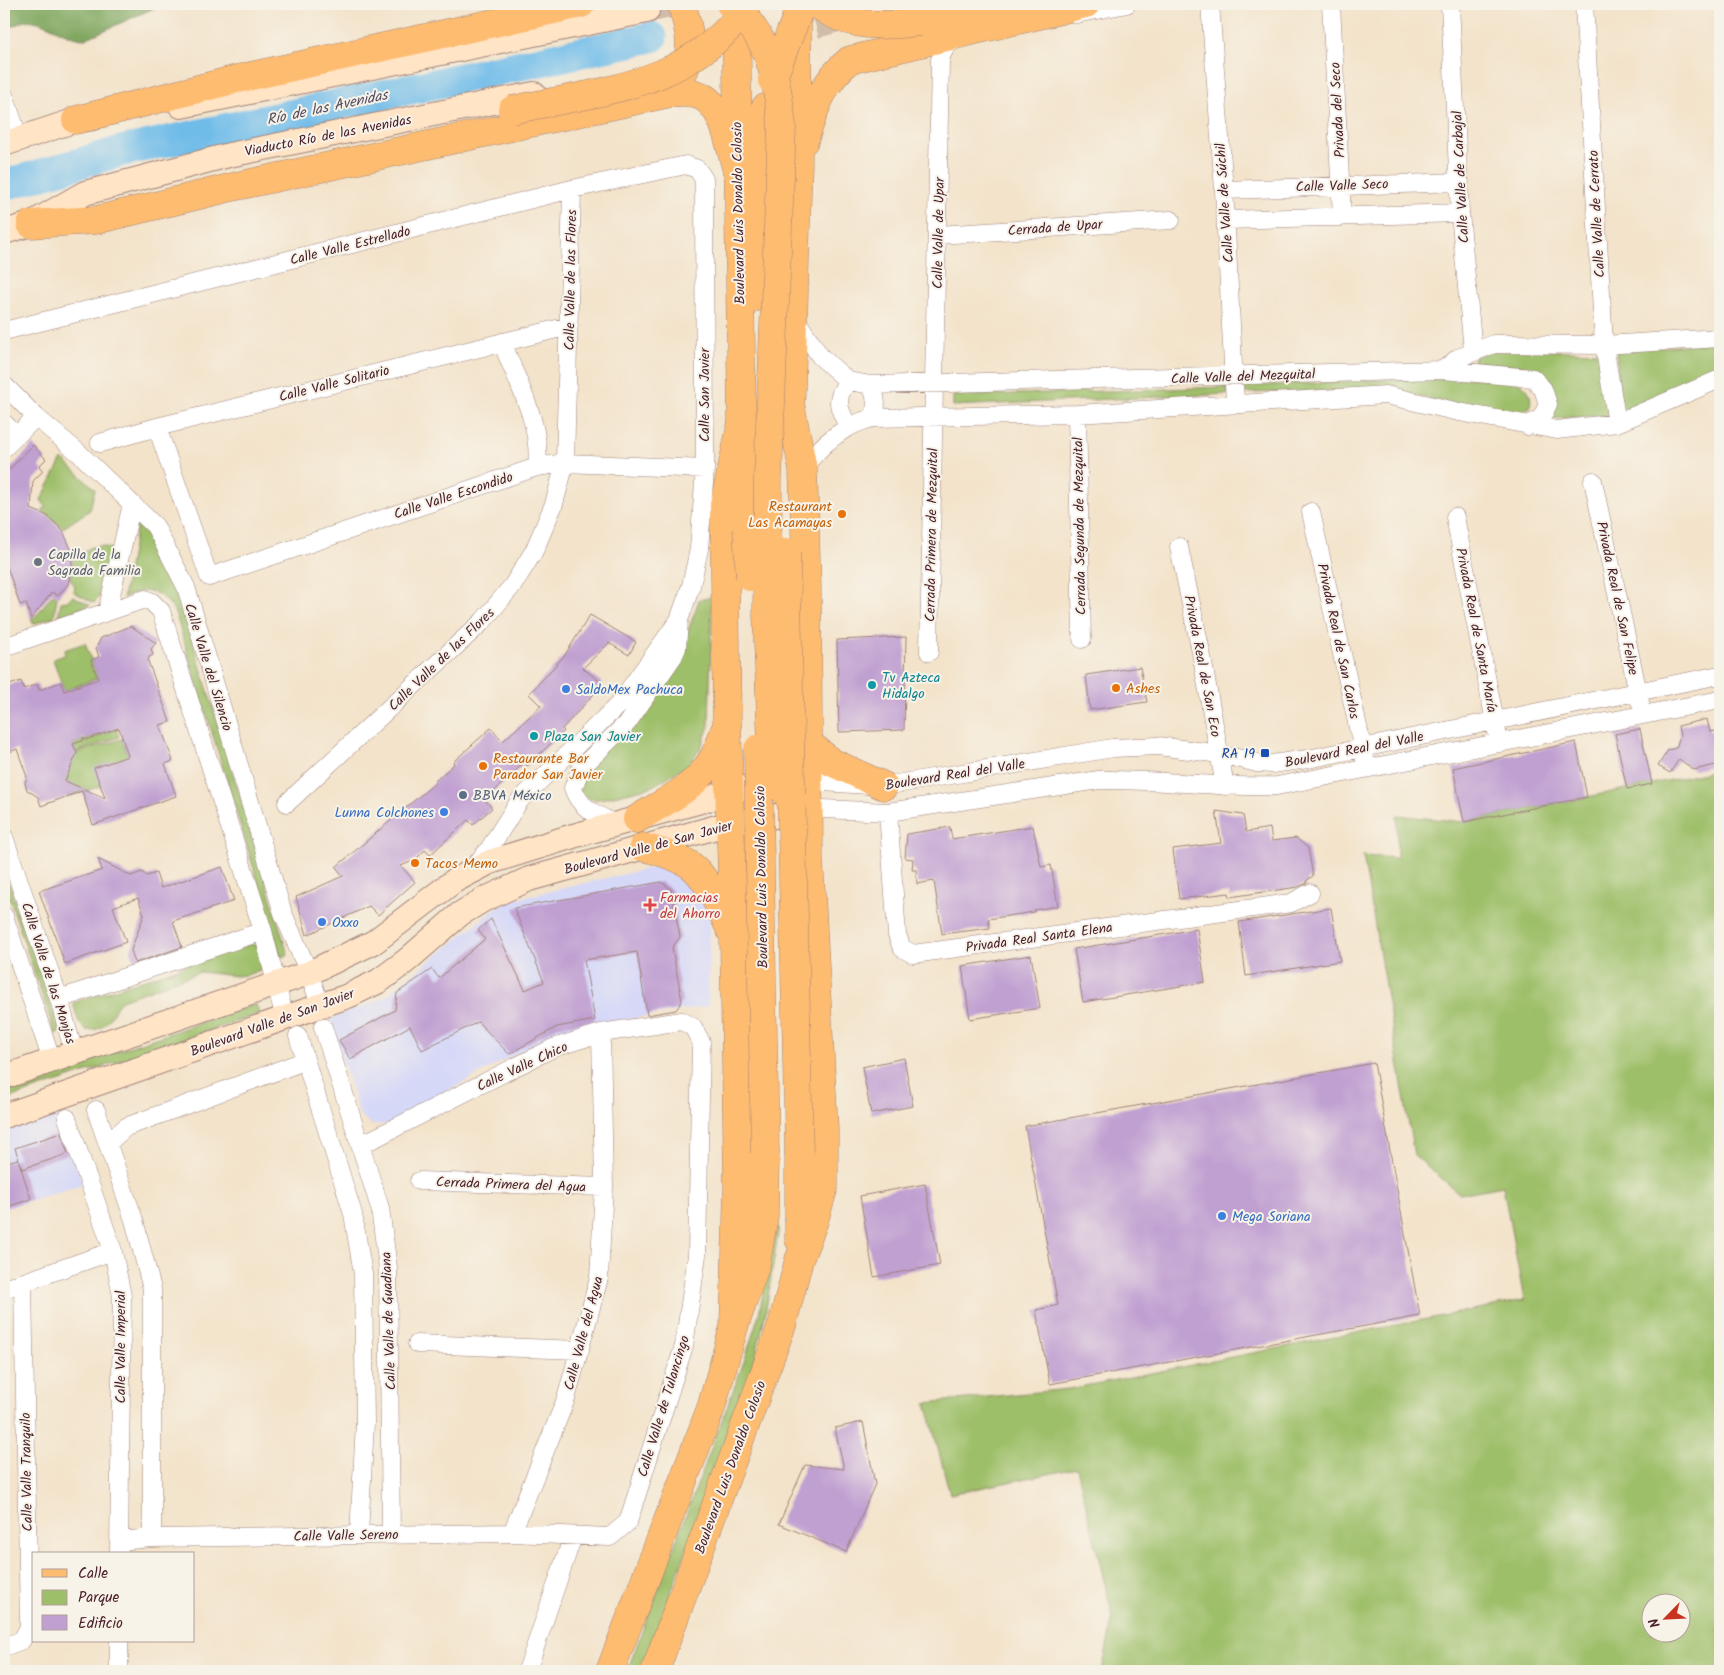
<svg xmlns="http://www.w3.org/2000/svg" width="1724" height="1675" font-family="Kalam,sans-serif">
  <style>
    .built { fill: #d6d8f8 }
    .green { fill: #9ebf69; stroke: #746f4a; fill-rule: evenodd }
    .forest { fill: #7ea65d; stroke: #646244 }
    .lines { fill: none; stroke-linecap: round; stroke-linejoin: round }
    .river { stroke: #70bce9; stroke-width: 31 }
    .building { fill: #c09fd1; fill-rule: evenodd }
    .secondary-tunnel { stroke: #d1bcaa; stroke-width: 24; stroke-dasharray: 24 12; stroke-linecap: butt }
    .street-casing { stroke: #9e817a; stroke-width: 19 }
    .secondary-casing { stroke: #9e817a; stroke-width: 26 }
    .primary-casing { stroke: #9e817a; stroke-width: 29 }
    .street { stroke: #fff; stroke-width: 18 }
    .secondary { stroke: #ffe4c6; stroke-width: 24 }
    .primary { stroke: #febc70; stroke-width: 28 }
    .primary-bridge-casing { stroke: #9e817a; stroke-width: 29; stroke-linecap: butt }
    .primary-bridge { stroke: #febc70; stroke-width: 28 }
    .food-dot { fill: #e8710a; stroke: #f7f3e8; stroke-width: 2 }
    .worship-dot { fill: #6b7280; stroke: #f7f3e8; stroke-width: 2 }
    .culture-dot { fill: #0f9aa8; stroke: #f7f3e8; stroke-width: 2 }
    .shop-dot { fill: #3f7fe0; stroke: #f7f3e8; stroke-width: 2 }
    .transit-dot { fill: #1a4fb4; stroke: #f7f3e8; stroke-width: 2 }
    .service-dot { fill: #5c6f8a; stroke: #f7f3e8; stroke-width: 2 }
    .health-dot { fill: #e0444e; stroke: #f7f3e8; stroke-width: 2 }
    .labels { text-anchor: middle; stroke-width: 4; stroke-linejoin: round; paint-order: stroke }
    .street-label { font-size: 14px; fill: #4a1f2b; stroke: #f7f3e8 }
    .food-label { font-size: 14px; fill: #c56008; stroke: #f7f3e8; text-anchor: start }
    .worship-label { font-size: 14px; fill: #5b616d; stroke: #f7f3e8; text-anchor: start }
    .culture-label { font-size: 14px; fill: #0d838f; stroke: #f7f3e8; text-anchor: start }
    .shop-label { font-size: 14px; fill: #366cbe; stroke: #f7f3e8; text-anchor: start }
    .transit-label { font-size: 14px; fill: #164399; stroke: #f7f3e8; text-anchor: end }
    .service-label { font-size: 14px; fill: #4e5e75; stroke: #f7f3e8; text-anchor: start }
    .health-label { font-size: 14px; fill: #be3a42; stroke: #f7f3e8; text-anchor: start }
    .water-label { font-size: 15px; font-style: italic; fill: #554e64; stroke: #f7f3e8 }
  </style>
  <rect width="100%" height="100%" fill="#f7f3e8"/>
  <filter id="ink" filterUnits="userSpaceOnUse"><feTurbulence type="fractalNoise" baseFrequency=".02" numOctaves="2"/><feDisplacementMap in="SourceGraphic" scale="10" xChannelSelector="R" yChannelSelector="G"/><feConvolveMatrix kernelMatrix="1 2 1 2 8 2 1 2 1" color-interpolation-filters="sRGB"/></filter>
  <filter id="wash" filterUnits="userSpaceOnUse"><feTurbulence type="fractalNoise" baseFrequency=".0096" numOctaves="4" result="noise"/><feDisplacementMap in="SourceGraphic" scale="20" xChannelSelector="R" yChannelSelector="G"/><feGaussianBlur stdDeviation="1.12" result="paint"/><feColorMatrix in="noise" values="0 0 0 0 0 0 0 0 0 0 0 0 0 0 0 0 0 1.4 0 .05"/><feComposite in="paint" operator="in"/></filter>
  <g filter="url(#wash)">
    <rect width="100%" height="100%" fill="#f3e3ca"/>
    <path class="built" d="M664,865L686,872L701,891L710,918L708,1006L557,1031L388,1124L372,1125L359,1114L330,1019L382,999L496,908L516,899Z
      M54,1110L69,1143L83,1184L4,1209V1127Z"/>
    <path class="green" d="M1720,342V372L1621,411L1616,351Z
      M1498,349L1599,352L1610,415L1546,419L1554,400L1550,383L1533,368L1474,365V357Z
      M1501,378C1519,380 1534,387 1530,407L1521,414L1504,413L1384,390L1242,393L1244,386L1405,379Z
      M1226,387L1229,394L953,406V396Z
      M62,459L95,489L90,510L63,528L42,510L46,507L41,500Z
      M137,525L155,544L178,592L288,955L281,957L175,612C160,588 147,587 123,598Z
      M102,546L112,549L101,594L94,603L74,592L75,586L70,579L73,557C85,556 85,545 102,546Z
      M53,594L57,597L54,617L33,624L31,618L35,617Z
      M73,596L90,605L58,616L61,602L67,601Z
      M712,597L709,726L701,748L687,766L651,787L601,799H590L581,793V778L677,662L699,600Z
      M85,643L98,678L64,691L53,659L65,655L64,650Z
      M98,681L119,737L76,752L73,744L107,732L91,684Z
      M122,739L128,757L95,768L101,786L67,797L72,784L65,781L63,757Z
      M1720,770V1671H1102L1113,1618L1077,1468L950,1494L926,1403L1069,1389L1524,1300L1503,1186L1460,1194L1414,1155L1363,856L1397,858V815L1464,822ZM1652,1602H1682V1632H1652Z
      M4,869L60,1032L55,1034L4,882Z
      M251,944L258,946L262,960L260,970L247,975L236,976L200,972L122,1000C110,1012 109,1032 86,1030L79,1023L73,1003Z
      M256,1004L259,1014L4,1100V1089Z
      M775,1227H779L765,1316L754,1363L716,1472L641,1671H627L745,1359L759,1314Z"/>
    <path class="forest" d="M4,4H163L85,39C65,39 42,17 25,21C18,23 10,28 4,31Z"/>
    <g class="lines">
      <path class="river" d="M4,185L122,151L652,37"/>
    </g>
    <g id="blocks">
      <path class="building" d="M33,445L46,459L39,466L43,471L33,481L31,509L48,516L63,531L71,549L72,566L68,584L58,596L52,592L31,619L26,603L20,605L4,558V475Z
        M590,615L636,642L629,655L609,643L583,668L603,684L562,729L564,731L527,766L524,763L485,800L492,808L473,825L468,820L430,855L425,850L415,860L401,866L415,882L378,915L369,906L307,935L296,897L343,876L336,867L435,783L434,782L454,764L453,762L491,728L503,741L541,706L529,694L565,655Z
        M131,626L156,643L151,649L153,655L149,657L148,661L170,722L160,725L173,761L165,764L176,796L93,825L82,791L41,806L38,797L27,790L25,783L27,777L17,749L4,754V687L21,681L24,689L37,684L39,690L61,682L64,691L98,679L91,660L99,657L96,648L101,638ZM119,728L128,756L94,768L105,798L65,781L77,753L73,744L82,741L84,737L85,740Z
        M906,637L904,730L839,732L837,640Z
        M1140,667L1147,702L1090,710L1086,675Z
        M1707,719L1710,732L1720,730V764L1694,770L1679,759L1670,773L1658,766L1668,750L1676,748L1680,736L1678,726Z
        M1640,729L1652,784L1627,789L1615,734Z
        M1576,742L1587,797L1464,822L1453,768Z
        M1216,811L1243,815L1246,832L1270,828L1272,841L1296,838L1308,848L1313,876L1307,880V883L1298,887L1230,897L1229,893L1179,899L1173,849L1221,843Z
        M1033,826L1041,867L1051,865L1058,906L1034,910V912L988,919L990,928L942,934L934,881L917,884L916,870H912L913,859L905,858L907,834L950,827L952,839Z
        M98,859L131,876L142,872L147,876L156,873L161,888L222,867L234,901L173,921L182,947L135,963L131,950L144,915L138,898L113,907L126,942L65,964L39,891L102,870Z
        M661,882L671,889L680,937L672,948L682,1001L676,1010L647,1015L637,952L584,960L595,1020L557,1027L509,1054L478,1022L422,1050L410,1026L350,1059L339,1040L395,1010L397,993L432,969L439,978L485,939L478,930L491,919L525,990L544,982L514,908Z
        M1331,908L1340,961L1246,976L1239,922Z
        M1197,929L1205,982L1083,1002L1074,949Z
        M1031,955L1040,1008L970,1019L962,966Z
        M904,1058L913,1106L871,1114L862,1067Z
        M1374,1063L1420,1316L1050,1384L1036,1310L1058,1305L1025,1126Z
        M61,1133L68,1154L22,1169L15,1148Z
        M18,1159L31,1199L4,1208V1163Z
        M925,1184L940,1265L874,1277L860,1196Z
        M863,1422L875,1484L846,1552L779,1524L805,1465L844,1469L835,1428Z"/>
    </g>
  </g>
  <g filter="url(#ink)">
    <use href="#blocks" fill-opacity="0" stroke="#9e817a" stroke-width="1"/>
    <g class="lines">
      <path class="secondary-tunnel" d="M647,11L680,4
        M781,36L852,16"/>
      <g class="street-casing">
        <path id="street" d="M1210,4L1224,190L1235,403
          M1331,4L1342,217
          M1450,4L1460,213L1473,351
          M1584,4L1604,345L1617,423
          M1076,14L1127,4
          M4,95L19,139
          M1224,190L1460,182
          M1226,220L1460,213
          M938,235L1171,220
          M793,315L820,356L848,381L871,385L1443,370L1458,358L1494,344L1604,345L1720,338
          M4,331L572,189L686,165L697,169L704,179L705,469L699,549L691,586L679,620L677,648L673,657L628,722L581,768L573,788C580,809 596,814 615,824
          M502,342C517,382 542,424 537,467
          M1443,370L1533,378L1543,389L1548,404L1542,417L1528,426
          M848,381C834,399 838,409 849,427
          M4,385L36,417L80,454L155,526L186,587L283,913L309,973L321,1007
          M871,385C876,397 878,405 873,418
          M1077,414L1082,639
          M4,423L16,435
          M157,427L209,577L537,467L565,463L705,469
          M100,443L157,427L569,326
          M4,448L36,417
          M803,469C820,445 844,425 873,418L1077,414L1386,395L1459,412L1557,430L1617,423L1720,379
          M1593,481L1640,702
          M1311,512L1365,759
          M1455,517L1497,732
          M1179,547L1201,652L1225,786
          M107,612L132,504
          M4,647L145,599L152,602L161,611L263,931L285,1019
          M929,652C931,455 938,257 940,60C944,48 948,41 960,39
          M807,781L884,786L1113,748L1158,746L1220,754L1257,763L1272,764L1308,759L1720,675
          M287,803L483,621L513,585L534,551L554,504L565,463L572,189
          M808,811L823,809L888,812L1099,780C1159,779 1218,788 1277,786L1720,700
          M888,812L897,935L902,948L913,954L1291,903L1310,893
          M4,837L59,999L74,1053
          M472,869L489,849L520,800L618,705L679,620
          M4,916L52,1061
          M59,999L263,931
          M323,1027L380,1208L388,1268L391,1534
          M298,1036L353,1214L363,1274L365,1423L359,1535
          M96,1110L134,1220L152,1289V1538
          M67,1118L113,1251L122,1296L119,1554
          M108,1143L126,1127L304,1061
          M419,1181L604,1187
          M4,1289L113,1251
          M417,1344L580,1350
          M512,1533L566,1399L599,1278L604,1187L601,1033
          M119,1541L152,1538L512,1533L610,1537L628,1522L684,1346L697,1255L701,1042L693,1027L682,1021L601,1033L553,1048L361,1145
          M119,1641V1671
          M4,1647L22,1640L29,1627L23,1283
          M527,1671L573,1536"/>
      </g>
      <g class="secondary-casing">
        <path id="secondary" d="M866,12L905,4
          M181,106L647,11
          M4,144L76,120L93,118
          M4,232L31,224L85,193L229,155L534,94
          M4,1077L309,973L374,942L454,881L490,862L573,836L712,798L729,790L746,788
          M4,1116L348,996L379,981L406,961L460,914L483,900L529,879L731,823L808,811"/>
      </g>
      <g class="primary-casing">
        <path id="primary" d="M736,4L742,422L747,528
          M920,22L999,4
          M681,78C694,52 691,31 681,4
          M76,120L237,79L581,4
          M804,141C814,109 823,81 850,60L1086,4
          M31,224L96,220L237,186L666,94C677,93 691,91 701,96C725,107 730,149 737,171
          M757,297L765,108
          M790,421L798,161L797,17
          M807,742L831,762L884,786
          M637,819C678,793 710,782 724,732
          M643,847C659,851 676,856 690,865C707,876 723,913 731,931
          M799,1154V1239
          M734,1327L738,1187L734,938L727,721L724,505L742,422
          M610,1671L711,1408L734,1327L756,1264L764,1216L765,1153
          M655,1671L782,1325L799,1260L814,1221L824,1187V1129L809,858L807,588L803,469L790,403"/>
      </g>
      <use href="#street" class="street"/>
      <use href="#secondary" class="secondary"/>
      <use href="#primary" class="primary"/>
      <g class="primary-bridge-casing">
        <path id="primary-bridge" d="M730,4C770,36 777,78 782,126L768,477L767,614L773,773L792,802
          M817,4C847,28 884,27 920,22
          M772,80L798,13L805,4
          M512,110C600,91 693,86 748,4
          M747,528L750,577
          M786,552L799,1154
          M758,749L765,1153"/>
      </g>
      <use href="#primary-bridge" class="primary-bridge"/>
    </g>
  </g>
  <g class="food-dot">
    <circle cx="842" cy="514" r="5"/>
    <circle cx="1116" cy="688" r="5"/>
    <circle cx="483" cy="766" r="5"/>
    <circle cx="415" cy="863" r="5"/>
  </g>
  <circle class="worship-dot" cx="38" cy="562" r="5"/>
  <g class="culture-dot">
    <circle cx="872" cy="685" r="5"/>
    <circle cx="534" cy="736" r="5"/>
  </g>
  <g class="shop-dot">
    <circle cx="566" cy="689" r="5"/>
    <circle cx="444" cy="812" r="5"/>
    <circle cx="322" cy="922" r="5"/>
    <circle cx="1222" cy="1216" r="5"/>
  </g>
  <rect class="transit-dot" x="1260" y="748" width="10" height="10" rx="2.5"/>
  <circle class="service-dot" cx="463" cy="795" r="5"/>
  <path class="health-dot" d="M647.5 897.5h5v5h5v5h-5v5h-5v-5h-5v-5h5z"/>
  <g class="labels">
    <g class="street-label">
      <text transform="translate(1337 110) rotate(-93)" y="5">Privada del Seco</text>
      <text transform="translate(328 135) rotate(-11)" y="5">Viaducto Río de las Avenidas</text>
      <text transform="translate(1460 177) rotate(-93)" y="5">Calle Valle de Carbajal</text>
      <text transform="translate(1342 185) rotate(-2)" y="5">Calle Valle Seco</text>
      <text transform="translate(1224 203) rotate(-94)" y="5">Calle Valle de Súchil</text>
      <text transform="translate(738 213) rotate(-91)" y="5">Boulevard Luis Donaldo Colosio</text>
      <text transform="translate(1596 214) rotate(-93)" y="5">Calle Valle de Cerrato</text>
      <text transform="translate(1055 227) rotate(-4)" y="5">Cerrada de Upar</text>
      <text transform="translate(938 233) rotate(-89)" y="5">Calle Valle de Upar</text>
      <text transform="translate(350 245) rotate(-14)" y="5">Calle Valle Estrellado</text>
      <text transform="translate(570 280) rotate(-89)" y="5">Calle Valle de las Flores</text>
      <text transform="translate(1243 376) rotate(-2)" y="5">Calle Valle del Mezquital</text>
      <text transform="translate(334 383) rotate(-14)" y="5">Calle Valle Solitario</text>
      <text transform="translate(704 395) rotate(-90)" y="5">Calle San Javier</text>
      <text transform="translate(453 495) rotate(-18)" y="5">Calle Valle Escondido</text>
      <text transform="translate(1079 526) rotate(-91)" y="5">Cerrada Segunda de Mezquital</text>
      <text transform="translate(931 535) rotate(-89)" y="5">Cerrada Primera de Mezquital</text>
      <text transform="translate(1618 598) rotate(78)" y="5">Privada Real de San Felipe</text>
      <text transform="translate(1477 630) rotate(79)" y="5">Privada Real de Santa María</text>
      <text transform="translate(1339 641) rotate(78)" y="5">Privada Real de San Carlos</text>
      <text transform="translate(441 659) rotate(-44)" y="5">Calle Valle de las Flores</text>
      <text transform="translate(1203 666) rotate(79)" y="5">Privada Real de San Eco</text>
      <text transform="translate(209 667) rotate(73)" y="5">Calle Valle del Silencio</text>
      <text transform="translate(1354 749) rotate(-11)" y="5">Boulevard Real del Valle</text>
      <text transform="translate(955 774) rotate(-9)" y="5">Boulevard Real del Valle</text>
      <text transform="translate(648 847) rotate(-15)" y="5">Boulevard Valle de San Javier</text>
      <text transform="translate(761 877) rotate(-91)" y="5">Boulevard Luis Donaldo Colosio</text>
      <text transform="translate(1039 937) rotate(-8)" y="5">Privada Real Santa Elena</text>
      <text transform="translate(49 973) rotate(72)" y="5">Calle Valle de las Monjas</text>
      <text transform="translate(272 1022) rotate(-20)" y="5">Boulevard Valle de San Javier</text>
      <text transform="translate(522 1066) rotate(-25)" y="5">Calle Valle Chico</text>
      <text transform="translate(511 1184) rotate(2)" y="5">Cerrada Primera del Agua</text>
      <text transform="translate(388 1321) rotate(-92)" y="5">Calle Valle de Guadiana</text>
      <text transform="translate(583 1333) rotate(-75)" y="5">Calle Valle del Agua</text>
      <text transform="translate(120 1347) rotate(-90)" y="5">Calle Valle Imperial</text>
      <text transform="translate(663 1406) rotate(-73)" y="5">Calle Valle de Tulancingo</text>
      <text transform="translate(730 1467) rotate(-70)" y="5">Boulevard Luis Donaldo Colosio</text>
      <text transform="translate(26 1472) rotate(-91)" y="5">Calle Valle Tranquilo</text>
      <text transform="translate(346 1535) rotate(-1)" y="5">Calle Valle Sereno</text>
    </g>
    <g class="food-label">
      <text x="832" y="511" text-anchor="end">Restaurant<tspan x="832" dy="16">Las Acamayas</tspan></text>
      <text x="1126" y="693">Ashes</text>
      <text x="493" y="763">Restaurante Bar<tspan x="493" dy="16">Parador San Javier</tspan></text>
      <text x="425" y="868">Tacos Memo</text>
    </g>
    <g class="worship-label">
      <text x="48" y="559">Capilla de la<tspan x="48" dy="16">Sagrada Familia</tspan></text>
    </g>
    <g class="culture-label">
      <text x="882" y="682">Tv Azteca<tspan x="882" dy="16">Hidalgo</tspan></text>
      <text x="544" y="741">Plaza San Javier</text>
    </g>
    <g class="shop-label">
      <text x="576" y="694">SaldoMex Pachuca</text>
      <text x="434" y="817" text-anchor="end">Lunna Colchones</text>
      <text x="332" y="927">Oxxo</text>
      <text x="1232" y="1221">Mega Soriana</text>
    </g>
    <g class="transit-label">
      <text x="1255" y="758">RA 19</text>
    </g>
    <g class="service-label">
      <text x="473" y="800">BBVA México</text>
    </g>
    <g class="health-label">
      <text x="660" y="902">Farmacias<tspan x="660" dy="16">del Ahorro</tspan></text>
    </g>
    <g class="water-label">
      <text transform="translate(327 107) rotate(-12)" y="5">Río de las Avenidas</text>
    </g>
  </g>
  <rect width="1724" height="1675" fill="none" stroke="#f7f3e8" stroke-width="20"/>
  <rect x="32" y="1552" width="162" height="90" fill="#f7f3e8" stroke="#b29e9c"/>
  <rect x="42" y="1569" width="25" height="8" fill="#febc70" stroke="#b29e9c"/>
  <text x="78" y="1578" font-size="15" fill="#4a1f2b">Calle</text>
  <rect x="42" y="1590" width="25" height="15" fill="#9ebf69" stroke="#b29e9c"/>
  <text x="78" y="1602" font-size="15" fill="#4a1f2b">Parque</text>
  <rect x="42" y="1615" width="25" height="15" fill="#c09fd1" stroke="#b29e9c"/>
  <text x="78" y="1628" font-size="15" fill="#4a1f2b">Edificio</text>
  <g transform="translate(1666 1618) rotate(246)"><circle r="24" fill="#f7f3e8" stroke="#b29e9c"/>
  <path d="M0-4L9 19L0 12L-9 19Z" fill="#c8321e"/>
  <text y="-8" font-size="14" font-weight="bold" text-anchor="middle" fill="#4a1f2b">N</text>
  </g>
</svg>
